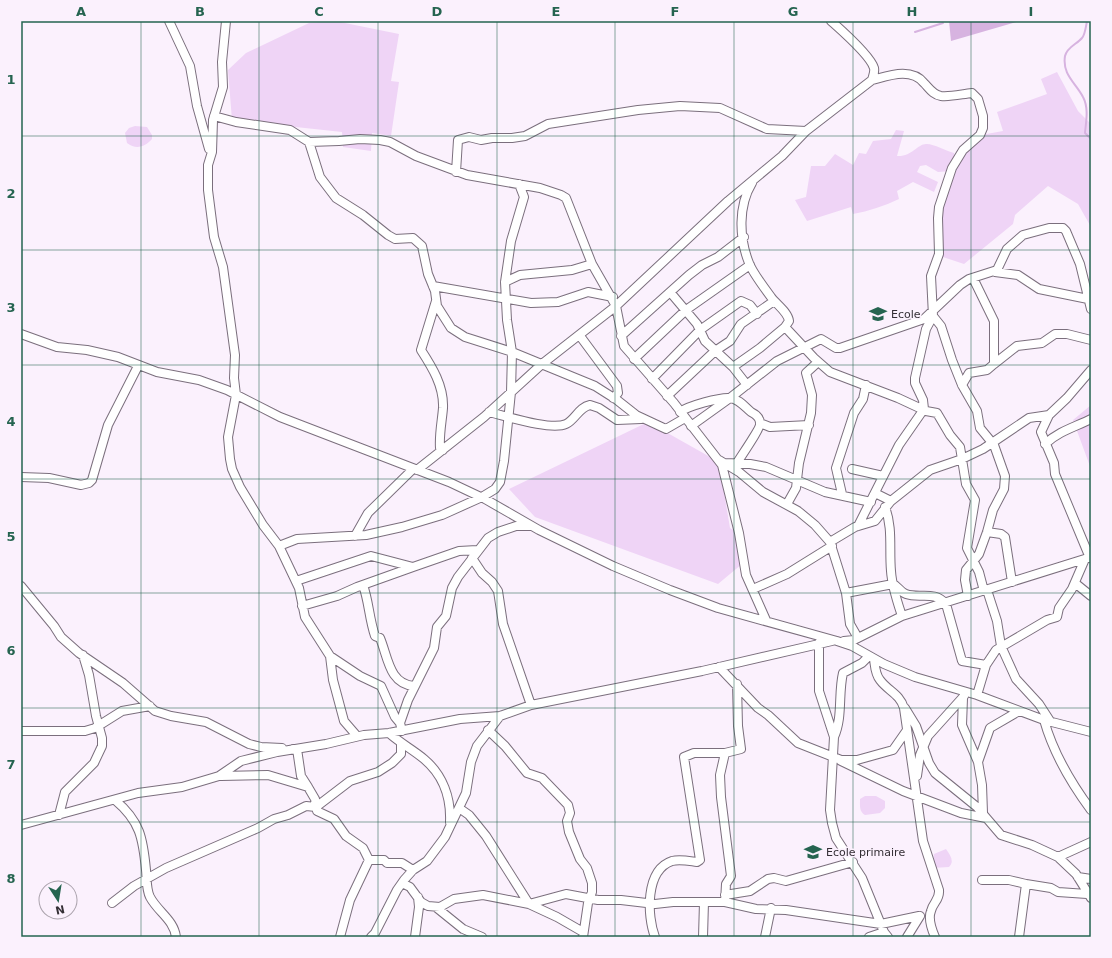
<svg xmlns="http://www.w3.org/2000/svg" width="1112" height="958" font-family="'DejaVu Sans',sans-serif">
  <style>
    .green { fill: #efd4f6 }
    .water { fill: #d7b3e0 }
    .lines { fill: none; stroke-linecap: round; stroke-linejoin: round }
    .stream { stroke: #d7b3e0; stroke-width: 2 }
    .minor-casing { stroke: #7b6f7d; stroke-width: 10 }
    .minor { stroke: #fff; stroke-width: 8 }
    .grid { fill: none; stroke: #256450; stroke-width: 1; stroke-opacity: 0.55 }
    .labels { text-anchor: middle; stroke-width: 3; stroke-linejoin: round; paint-order: stroke }
    .poi-label { font-size: 11px; fill: #342f35; stroke: #fbf1fd; text-anchor: start }
    .neatline { fill: none; stroke: #256450; stroke-width: 1.5 }
    .grid-label { font-size: 13px; text-anchor: middle; font-weight: bold; fill: #256450 }
  </style>
  <rect width="100%" height="100%" fill="#fbf1fd"/>
  <path class="green" d="M335,21L399,34L391,81L399,82L391,136L372,133L371,151L343,147L342,132L232,120L228,70L246,53L309,23Z
    M1057,72L1078,111L1091,124V227L1078,204L1048,186L1015,215L1013,224L964,264L940,256L942,205L952,171L938,172L926,165L920,166L917,172L938,182L934,192L913,182L897,191L899,199C884,206 869,211 853,214L851,207L807,221L795,200L806,197L811,166H825L835,154L853,165L859,153L866,154L873,141L891,139L896,130L904,131L897,156C912,157 918,143 927,144C934,144 946,151 954,153L956,163L981,135L1003,131L997,112L1047,94L1041,79Z
    M135,126L147,127L152,135V139C145,147 136,150 127,143L125,133L129,128Z
    M1091,405V469L1073,420Z
    M648,422L719,462L730,528L738,533L742,564L718,584L535,517L509,489Z
    M865,796H876L885,801V808L880,813L865,815C859,811 860,806 860,799Z
    M946,849C950,855 955,861 949,867L932,868L934,854Z"/>
  <path class="water" d="M949,21H1020L951,41Z"/>
  <g class="lines">
    <path class="stream" d="M1087,21C1086,26 1085,35 1082,38C1077,44 1067,47 1065,56C1062,75 1076,83 1083,97C1089,108 1086,122 1085,133L1091,139
      M915,32L943,23"/>
    <g class="minor-casing">
      <path id="minor" d="M169,21L190,66L197,106L209,149
        M226,21L222,62L223,87L213,120L212,152L208,165V190L214,237L223,267L235,355L234,378L236,395L228,437L230,459L232,469L240,487L263,525L279,546L297,539L366,535L402,527L442,515L482,497L495,489L500,482L504,461L511,392L512,352L507,320L505,282L511,241L524,197L519,184
        M214,116L236,122L290,130L309,142L339,141L360,139L380,140L390,142L416,156L467,175L540,188L561,195L566,198L592,264L616,306L624,346L674,403L722,465L739,533L746,575L766,620
        M309,142L320,177L336,198L363,215L388,235L395,239L413,238L422,246L428,274L435,291L437,306L451,328L465,337L512,352L595,386L617,400L636,415L666,429L685,418
        M456,172L458,140L469,137L481,140L492,138H512L525,136L548,124L638,110L680,106L720,108L767,129L806,131
        M752,183C738,206 739,238 749,263C752,271 765,289 771,297C776,304 788,312 789,321L785,327L814,358L830,372L898,398L926,411L937,413L950,435L960,447L966,484L975,500L967,548L979,572L984,591
        M995,272L1018,275L1039,289L1088,299
        M505,282L520,275L572,270L592,264
        M433,286L531,303L558,302L588,292L613,297
        M670,292L697,324L705,341L733,367L747,385
        M436,301L421,350C432,367 444,386 443,408C442,421 439,434 440,448L443,450
        M933,316L941,326L952,360L962,385L977,411L980,428L994,445L1005,476L1004,489L993,510L987,532L979,554L966,570L965,580L968,596
        M21,334L57,347L87,350L118,357L157,372L199,380L227,390L280,417L449,482L485,499L539,530L613,566L670,590L718,608L837,641L852,646L884,664L915,677L977,695L1044,720L1091,732
        M580,336L617,386L618,393L613,398
        M621,336L689,275L702,265L718,257L744,237
        M634,359L686,310L750,265
        M994,364L1017,346L1042,343L1055,334H1067L1091,340
        M733,367L760,348L785,327
        M652,379L700,330L741,301L750,305L757,314
        M962,385L969,373L987,370L994,364V321L973,278
        M667,396L715,351L730,341L741,324L774,301
        M489,412C506,416 551,431 566,424C575,420 579,407 590,405L599,408L617,420L641,419
        M680,412C688,406 720,397 730,398C739,399 745,407 751,412C755,414 760,418 760,423C761,428 741,456 737,463
        M1049,415L1041,432L1054,463L1055,474L1090,558
        M760,423L770,427L809,425
        M691,426L730,398L777,361L821,339L836,348H840L924,319L960,285L969,279L997,270L1007,249L1023,235L1049,228H1063L1066,231L1080,264L1091,309
        M1045,444C1059,431 1075,427 1091,419
        M719,460L739,472L763,492L798,511L815,525L830,542L846,593L850,624L858,638
        M725,463L750,464L766,467L825,492L871,502
        M852,469L883,476
        M417,470L484,417L542,364L616,306L728,201L782,156L806,131L872,80C873,76 875,72 874,68C870,55 841,30 831,21
        M21,477L49,478L81,485L89,483L92,480L108,425L138,366
        M875,493L891,501
        M842,494L836,468L854,413L863,399L866,385
        M787,504L796,488L799,463L811,413L812,395L806,373L818,362
        M885,507C893,528 889,549 891,571C892,587 897,601 902,616
        M858,526L899,445L924,409L923,400L915,383V378L926,329L933,316L931,276L939,254L938,218L939,207L952,168L963,150L980,135L983,128V116L978,99L972,93C962,94 951,97 941,96C933,95 929,88 924,83C911,67 888,76 872,80
        M987,532L1001,534L1005,537L1012,582
        M355,536L368,513L413,469
        M830,542L855,527L875,521L891,501L930,470L962,459L983,449L1029,418L1049,415L1067,398L1091,370
        M279,546L299,588L305,617L330,656L333,680L344,721L357,736
        M472,558L482,573L492,582L498,591L503,624L531,705
        M296,581L371,556L413,567L459,551L477,550
        M1075,583L1091,596
        M363,585C369,602 369,618 375,636L380,638C388,657 389,684 414,686
        M21,586L54,626L61,637L79,653L123,683L155,711L171,716L206,722L249,744L261,747L282,748
        M753,589L787,574L832,546
        M987,590L997,621L1001,646L1016,679L1039,704L1050,721
        M846,593L893,584C898,586 900,592 906,594C920,599 934,590 946,604L962,661L986,665
        M302,606L337,596L357,587L413,567
        M844,641L854,640L902,616L1091,557
        M819,643V691L834,737L830,810L832,823L836,838L862,878L884,932L888,937
        M330,656L360,676L381,686L395,717L400,723
        M874,659C875,666 875,674 880,680C888,691 900,694 904,708L923,841L939,890C940,900 933,902 931,911C928,918 932,930 935,937
        M719,667L758,708L768,715L798,743L841,760H857L893,750L907,730
        M977,695L986,665L996,650L1047,620L1057,617L1059,608L1072,589L1085,559
        M963,698L962,725L978,762L982,785L983,813
        M905,708L916,726L929,763L935,773L977,807L1001,835L1032,845L1058,857L1076,874L1091,898
        M1044,720C1053,752 1071,783 1091,810
        M488,730L505,746L527,773L542,778L568,805L570,813L567,821L569,832L580,859L587,868L592,883V892L588,903L583,937
        M21,731H85L95,728L122,711L150,706
        M402,731L400,723L408,700L434,648L437,627L446,616L452,588L458,577L488,538L498,532L516,526H531
        M389,733C400,743 412,749 424,759C443,775 451,798 450,822
        M834,737C843,717 838,694 843,673L862,663L869,656
        M293,749H297L301,776L308,787
        M841,761L903,791L961,813L986,818
        M978,762L990,728L1019,711
        M221,776L268,775L308,787L315,799L317,811L334,819L346,836L363,848L369,860H384L387,863H402L413,870
        M917,776L920,755L928,736L964,696
        M115,800C140,821 143,838 146,870C147,879 146,889 150,897C158,912 174,920 176,937
        M459,808L469,815L486,836L529,904L566,894L598,900H621L655,904L673,902H725L756,909L786,910L881,924L919,916
        M59,815L65,792L94,763L102,746V738L96,716L89,675L83,655
        M21,825L138,793L182,787L219,776L241,761L277,752L326,744L364,735L389,733L460,719L500,716L531,705L702,671L832,641
        M1058,857L1091,842
        M1078,877L1091,879
        M982,880H1009L1026,884L1019,937
        M402,883L410,887L421,902L428,906L440,907L454,899L483,895L529,904L557,917L583,932
        M1026,884L1051,888L1058,892L1087,894
        M725,895L750,891L768,879L774,878L786,881L853,862
        M725,902L726,884L731,876L721,797L720,775L725,753
        M112,903L134,886L166,868L258,828L274,819L288,815L306,806L316,807L350,781L378,772L392,763L401,754V744
        M437,908L463,929L482,937
        M340,937L350,900L369,860
        M371,937L375,933L397,890L404,880L413,870L427,861L445,837L466,793L471,762L477,746L500,716
        M415,937L419,907L418,897
        M655,937C647,916 645,870 672,861C680,859 689,861 697,862L700,860L684,757L694,753H725L741,749L738,726L737,684
        M703,937L704,902
        M765,937L771,908
        M869,937L884,932
        M907,937L920,916"/>
    </g>
    <use href="#minor" class="minor"/>
  </g>
  <path class="grid" d="M141,21V937M259,21V937M378,21V937M497,21V937M615,21V937M734,21V937M853,21V937M971,21V937M21,136H1091M21,250H1091M21,365H1091M21,479H1091M21,593H1091M21,708H1091M21,822H1091"/>
  <defs>
    <g id="school-bare" transform="scale(1.38)"><path d="M0-5L7-2L0 1L-7-2ZM-4 1L0 2.5L4 1V4Q0 6-4 4Z" fill="#256450" stroke="#fbf1fd" stroke-width="2.5" paint-order="stroke"/></g>
  </defs>
  <g fill-rule="evenodd">
    <use href="#school-bare" x="878" y="314"/>
    <use href="#school-bare" x="813" y="852"/>
  </g>
  <g class="labels">
    <g class="poi-label">
      <text x="891" y="318">Ecole</text>
      <text x="826" y="856">Ecole primaire</text>
    </g>
  </g>
  <rect width="1112" height="958" fill="none" stroke="#fbf1fd" stroke-width="44"/>
  <g transform="translate(58 900) rotate(168)"><circle r="19" fill="#fbf1fd" stroke="#aba3ad"/>
  <path d="M0-3L7 15L0 10L-7 15Z" fill="#256450"/>
  <text y="-6" font-size="11" font-weight="bold" text-anchor="middle" fill="#342f35">N</text>
  </g>
  <rect x="22" y="22" width="1068" height="914" class="neatline"/>
  <g class="grid-label">
    <text x="81" y="16">A</text>
    <text x="200" y="16">B</text>
    <text x="319" y="16">C</text>
    <text x="437" y="16">D</text>
    <text x="556" y="16">E</text>
    <text x="675" y="16">F</text>
    <text x="793" y="16">G</text>
    <text x="912" y="16">H</text>
    <text x="1031" y="16">I</text>
    <text x="11" y="84">1</text>
    <text x="11" y="198">2</text>
    <text x="11" y="312">3</text>
    <text x="11" y="426">4</text>
    <text x="11" y="541">5</text>
    <text x="11" y="655">6</text>
    <text x="11" y="769">7</text>
    <text x="11" y="883">8</text>
  </g>
</svg>
